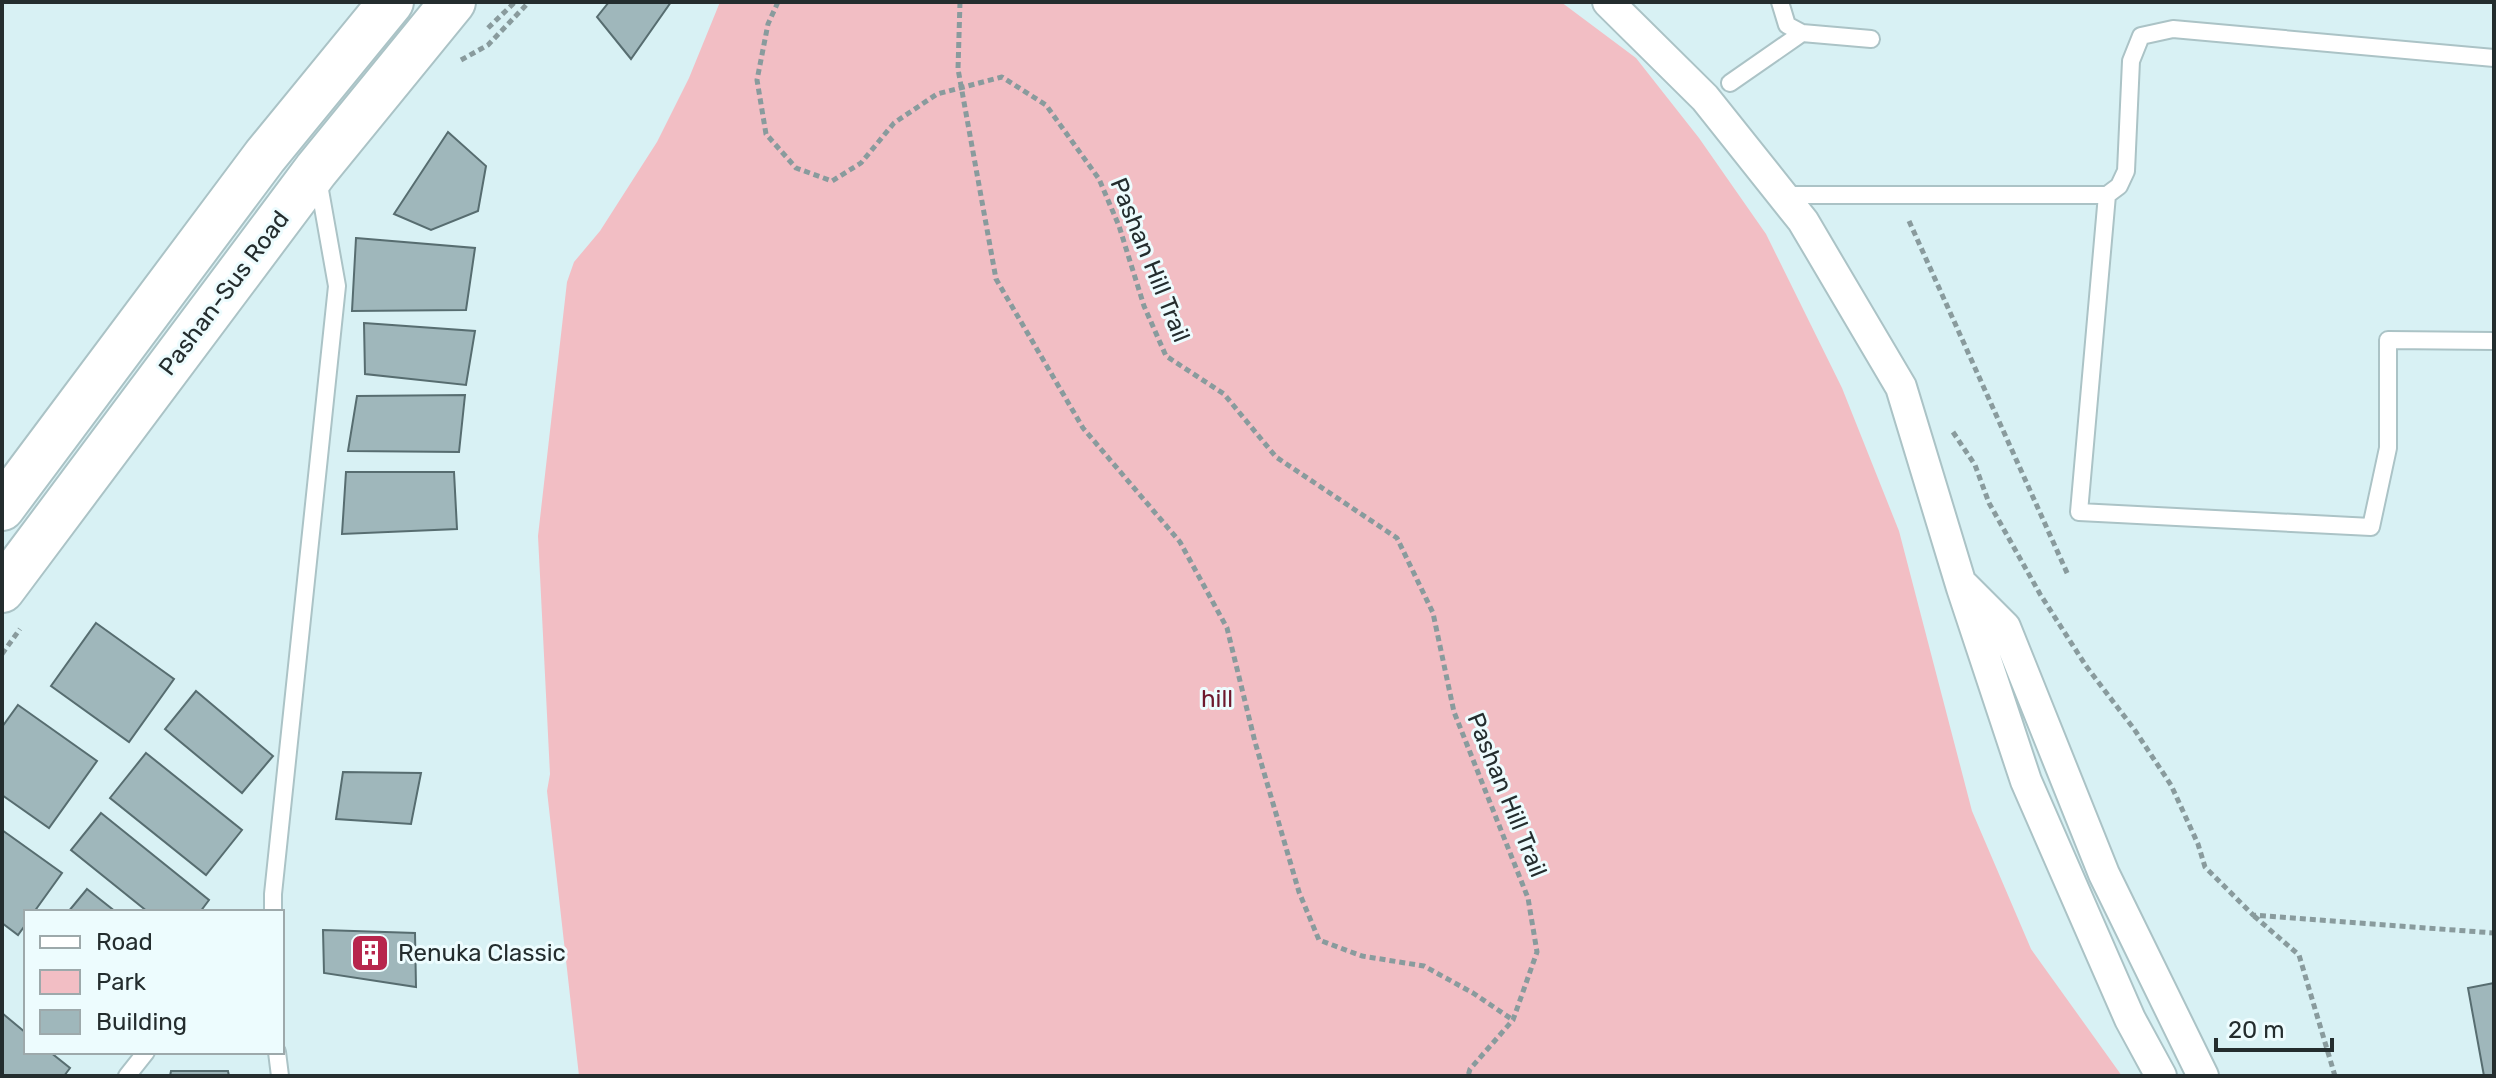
<svg xmlns="http://www.w3.org/2000/svg" width="2496" height="1078" font-family="Rubik,sans-serif">
  <style>
    .green { fill: #f2bec4 }
    .building { fill: #9fb7bb; stroke: #576d70; stroke-width: 2 }
    .lines { fill: none; stroke-linecap: round; stroke-linejoin: round }
    .lane-casing { stroke: #abc3c6; stroke-width: 20 }
    .street-casing { stroke: #abc3c6; stroke-width: 34 }
    .secondary-casing { stroke: #abc3c6; stroke-width: 48 }
    .path { stroke: #899b9d; stroke-width: 5; stroke-dasharray: 6 4; stroke-linecap: butt }
    .lane { stroke: #fff; stroke-width: 16 }
    .street { stroke: #fff; stroke-width: 30 }
    .secondary { stroke: #fff; stroke-width: 44 }
    .labels { text-anchor: middle; stroke-width: 6; stroke-linejoin: round; paint-order: stroke }
    .street-label { font-size: 24px; fill: #242d2e; stroke: #edfcfe }
    .park-label { font-size: 24px; fill: #6d182d; stroke: #edfcfe }
    .poi-label { font-size: 24px; fill: #242d2e; stroke: #edfcfe; text-anchor: start }
  </style>
  <rect width="100%" height="100%" fill="#d8f1f4"/>
  <path class="green" d="M720,2H1561L1636,58L1699,138L1766,234L1842,388L1899,531L1972,811L2031,949L2122,1076H579L547,791L550,774L538,536L567,282L574,262L600,231L657,142L689,78Z"/>
  <path class="building" d="M609,2H671L631,59L597,17Z
    M448,132L486,166L478,211L431,230L394,214Z
    M356,238L475,248L466,310L352,311Z
    M364,323L475,331L466,385L365,374Z
    M465,395L459,452L348,451L357,396Z
    M346,472H454L457,529L342,534Z
    M96,623L174,679L129,742L51,686Z
    M196,691L273,756L242,793L165,729Z
    M18,705L97,761L49,828L2,795V727Z
    M146,753L242,830L206,875L110,798Z
    M343,772L421,773L411,824L336,819Z
    M101,813L209,900L200,912H148L71,850Z
    M2,830L62,873L34,912H26V924L18,935L2,923Z
    M87,889L116,912H68Z
    M323,930L415,933L416,987L324,973Z
    M2494,983V1076H2484L2468,988Z
    M2,1013L26,1033V1052H50L70,1068L64,1076H2Z
    M171,1071H228L229,1076H170Z"/>
  <g class="lines">
    <g class="lane-casing">
      <path id="lane" d="M1780,2L1787,25L1802,33L1871,39
        M1730,83L1802,33
        M1782,195H2107L2119,186L2126,171L2131,61L2141,36L2173,29L2494,58
        M2107,195L2079,512L2371,527L2388,448V340L2494,341
        M273,912V894L337,286L318,179
        M277,1052L280,1076
        M127,1076L146,1052"/>
    </g>
    <g class="street-casing">
      <path id="street" d="M1608,2L1705,98L1803,221L1901,387L1962,588L2026,781L2130,1019L2161,1076
        M1964,586L2005,627L2104,874L2203,1076"/>
    </g>
    <g class="secondary-casing">
      <path id="secondary" d="M2,508L265,156L391,2
        M2,590L316,170L453,2"/>
    </g>
    <path class="path" d="M778,2L768,24L757,80L766,134L796,168L832,181L861,163L894,123L937,94L1002,77L1046,105L1099,179L1119,226L1144,306L1166,356L1224,394L1276,457L1397,538L1433,613L1454,712L1528,898L1537,952L1513,1020L1470,1069L1468,1076
      M960,2L958,69L996,279L1083,428L1180,542L1227,628L1255,742L1299,892L1319,940L1362,956L1424,966L1473,993L1513,1020
      M488,28L515,2
      M461,60L488,45L529,2
      M1909,221L2068,575
      M1953,432L1975,465L1989,503L2040,594L2086,666L2134,729L2171,785L2198,844L2205,867L2253,915L2494,933
      M2,654L20,629
      M2254,916L2299,955L2335,1076"/>
    <use href="#lane" class="lane"/>
    <use href="#street" class="street"/>
    <use href="#secondary" class="secondary"/>
  </g>
  <defs>
    <g id="building-square" transform="scale(2)"><rect x="-9" y="-9" width="18" height="18" rx="4" fill="#b7264d" stroke="#edfcfe"/><path d="M-4-6H4V6H1V3H-1V6H-4ZM-2.5-4.3h1.7v1.8h-1.7ZM.8-4.3h1.7v1.8H.8ZM-2.5-1h1.7V.8h-1.7ZM.8-1h1.7V.8H.8Z" fill="#fff"/></g>
  </defs>
  <g fill-rule="evenodd">
    <use href="#building-square" x="370" y="953"/>
  </g>
  <g class="labels">
    <g class="street-label">
      <text transform="translate(1150 260) rotate(68)" y="8">Pashan Hill Trail</text>
      <text transform="translate(224 293) rotate(-53)" y="8">Pashan-Sus Road</text>
      <text transform="translate(1507 795) rotate(68)" y="8">Pashan Hill Trail</text>
    </g>
    <g class="park-label">
      <text x="1217" y="707">hill</text>
    </g>
    <g class="poi-label">
      <text x="398" y="961">Renuka Classic</text>
    </g>
  </g>
  <rect width="2496" height="1078" fill="none" stroke="#242d2e" stroke-width="8"/>
  <rect x="24" y="910" width="260" height="144" fill="#edfcfe" stroke="#9da9ab" stroke-width="2"/>
  <rect x="40" y="936" width="40" height="12" fill="#ffffff" stroke="#9da9ab" stroke-width="2"/>
  <text x="96" y="950" font-size="24" fill="#242d2e">Road</text>
  <rect x="40" y="970" width="40" height="24" fill="#f2bec4" stroke="#9da9ab" stroke-width="2"/>
  <text x="96" y="990" font-size="24" fill="#242d2e">Park</text>
  <rect x="40" y="1010" width="40" height="24" fill="#9fb7bb" stroke="#9da9ab" stroke-width="2"/>
  <text x="96" y="1030" font-size="24" fill="#242d2e">Building</text>
  <path d="M2216 1038v12h116v-12" fill="none" stroke="#242d2e" stroke-width="4"/>
  <text x="2228" y="1038" font-size="24" fill="#242d2e" stroke="#edfcfe" stroke-width="6" paint-order="stroke">20 m</text>
</svg>
